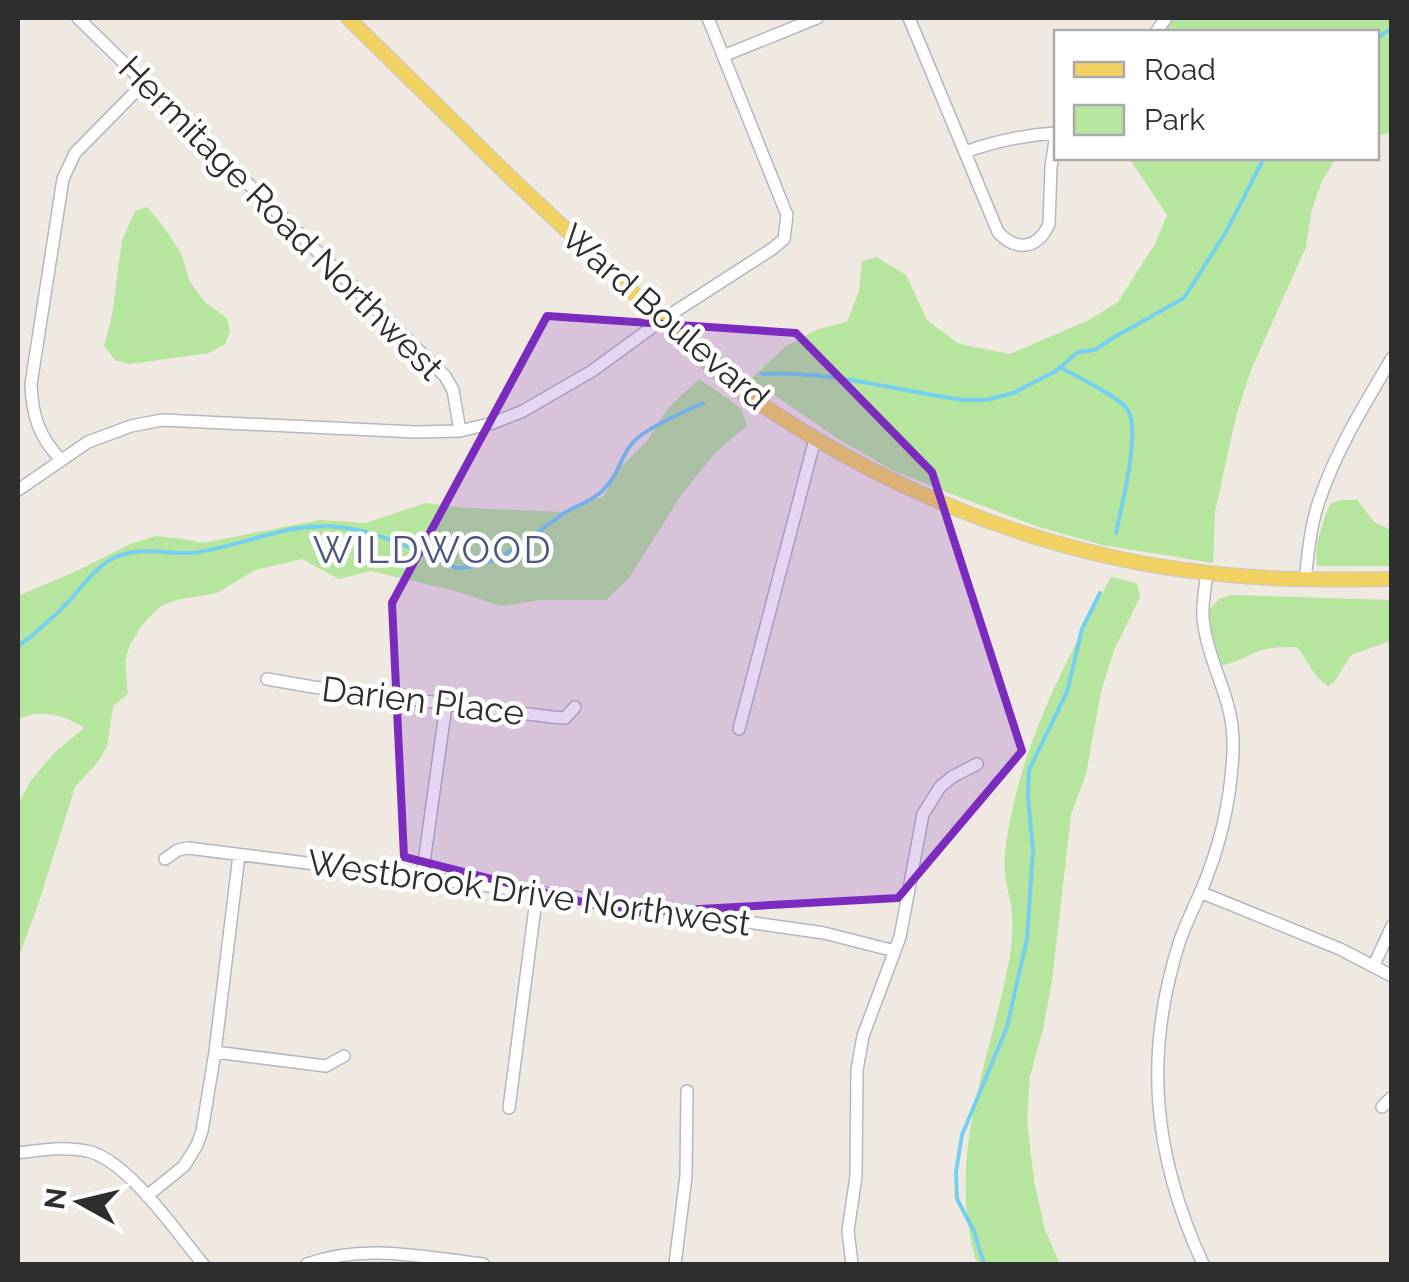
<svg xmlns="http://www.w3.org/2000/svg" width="1409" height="1282" font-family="Raleway,sans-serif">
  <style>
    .green { fill: #b6e59e }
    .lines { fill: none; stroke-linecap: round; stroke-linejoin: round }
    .stream { stroke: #75cff0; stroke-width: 4 }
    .minor-casing { stroke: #b4b7c1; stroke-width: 14 }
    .major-casing { stroke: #c9c9c9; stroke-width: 16 }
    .minor { stroke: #fff; stroke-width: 11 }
    .major { stroke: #f2d163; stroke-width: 14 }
    .marked { fill: #7b2cbf; fill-opacity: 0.2; stroke: #7b2cbf; stroke-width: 8; stroke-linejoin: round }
    .labels { text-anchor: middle; stroke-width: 9; stroke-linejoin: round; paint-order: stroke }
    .street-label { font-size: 35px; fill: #2e2e2e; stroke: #fff }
    .neighbourhood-label { font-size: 38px; letter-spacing: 2.5px; fill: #4d5680; stroke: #fff }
  </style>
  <rect width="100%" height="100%" fill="#efe9e1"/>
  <path class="green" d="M1170,18H1391V132L1377,136L1376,32H1160Z
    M1129,158H1336L1322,181L1312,209L1306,247L1251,370L1236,416L1215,512L1213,563L1102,545L1036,526L946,492L894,471L838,439L751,379L785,347L818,329L847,322L859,291L862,261L876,257L906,275L927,320L959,344L1010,354L1089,320L1118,302L1155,244L1167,215Z
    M147,207L163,226L181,253L190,282L205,302L227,318L230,331L225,344L209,353L130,364L115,360L104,346L112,315L122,240L135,211Z
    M699,379L730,400L742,410L747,426L716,452L682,494L629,578L606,600H541L501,606L455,591L371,571L339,579L302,559L255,570L217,593L176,600L159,607L143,624L130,644L125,661L128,694L113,706L107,747L97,763L75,787L39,902L18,959V804L30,782L54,753L84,728C63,714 42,709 18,719V596L79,570L130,544L156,536L184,539L202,543L320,520L365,523L426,503L466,508L566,512L604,496L617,471L647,441L668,408Z
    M1343,500H1357L1374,522L1391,530V566H1317C1314,546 1322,522 1331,503Z
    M1111,577L1137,583L1140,597L1114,650L1101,692L1086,774L1071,815L1052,981L1043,1029L1030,1076L1027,1120L1034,1181L1045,1230L1060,1264H977C945,1160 988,1067 1008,966C1012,947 1014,924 1011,905C1007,886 1003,872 1005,853C1016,754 1064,664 1111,577Z
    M1230,595L1391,600V641L1351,655L1335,681L1328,686C1313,677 1308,660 1297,647C1285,647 1273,647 1262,650C1248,654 1236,664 1221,665L1209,621V610L1219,599Z"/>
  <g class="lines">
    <path class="stream" d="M1376,39L1392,28
      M1060,367C1077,377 1116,395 1127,409C1142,428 1121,508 1116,533
      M762,374C829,370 897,391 964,400H987L1013,393L1056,371L1078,352L1095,350L1111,339L1184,298L1226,232L1264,158
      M18,646C34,635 56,615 70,600C84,585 95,567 114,558C138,546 165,554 190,553C218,551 258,536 288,530C355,516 397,544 457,568C498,568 528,538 560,516C574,505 594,502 606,487C621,471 622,449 640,436C659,422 682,413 703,403
      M984,1264L974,1231L957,1199L956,1172L962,1135L1007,1027L1027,939L1033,850L1028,797L1029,770L1067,692L1082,629L1100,593"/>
    <g class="minor-casing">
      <path id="minor" d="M78,18L445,376L453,390L460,431
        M909,18L998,232C1016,252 1038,249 1049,224L1051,167L1056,133
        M1156,32L1166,18
        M723,56L817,18
        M965,152C996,141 1023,135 1056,133
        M61,460C39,437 32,415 31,384L63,179L75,153L144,83
        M18,490L88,442L131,426L162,420L415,432L460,431L493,423L523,411L592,371L662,320L772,249L784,239L787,215L708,18
        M1305,580C1308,555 1310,528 1318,504C1335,452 1364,405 1392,358
        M267,679L313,687L552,717L565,718L575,707
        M739,729L815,439
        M165,859L178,850L188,848L537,892L824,933L895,951
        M422,877L446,705
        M1200,892L1340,949L1392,976
        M1374,965L1392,926
        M215,1052L326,1066L344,1056
        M1382,1107L1392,1097
        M509,1108L537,892
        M18,1153C40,1150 65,1146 87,1151C127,1159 177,1233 203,1264
        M147,1196L184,1166L197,1145L202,1131L215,1052L239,855
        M307,1264C364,1243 423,1257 483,1264
        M675,1264L686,1176L687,1091
        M852,1264L848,1231L856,1176L857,1070L863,1036L900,937L923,814L940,787L952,777L977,764
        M1203,1264C1153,1155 1143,1055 1180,940C1187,921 1196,903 1204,884C1219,847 1229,807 1232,766C1234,747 1233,724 1228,706C1220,677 1206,649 1203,618C1202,603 1205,588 1207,573"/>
    </g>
    <g class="major-casing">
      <path id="major" d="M348,18L511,178L725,379C867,483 1033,554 1209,573C1270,580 1330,580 1392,579"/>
    </g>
    <use href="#minor" class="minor"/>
    <use href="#major" class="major"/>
  </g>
  <path class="marked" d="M547,316L796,333L932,472L1022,751L898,898L626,913L404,857L392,603Z"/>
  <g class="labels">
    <g class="street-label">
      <text transform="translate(281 218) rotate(45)" y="12">Hermitage Road Northwest</text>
      <text transform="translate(665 317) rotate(41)" y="12">Ward Boulevard</text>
      <text transform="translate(423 701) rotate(7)" y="12">Darien Place</text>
      <text transform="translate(529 893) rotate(8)" y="12">Westbrook Drive Northwest</text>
    </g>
    <g class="neighbourhood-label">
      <text x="433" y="563">WILDWOOD</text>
    </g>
  </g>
  <rect width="1409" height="1282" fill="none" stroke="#2e2e2e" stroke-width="40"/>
  <rect x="1054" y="30" width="325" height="130" fill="#ffffff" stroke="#ababab" stroke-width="2.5"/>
  <rect x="1074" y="62" width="50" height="15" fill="#f2d163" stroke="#ababab" stroke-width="2.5"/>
  <text x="1144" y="80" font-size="30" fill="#2e2e2e">Road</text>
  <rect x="1074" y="105" width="50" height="30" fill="#b6e59e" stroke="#ababab" stroke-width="2.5"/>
  <text x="1144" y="130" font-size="30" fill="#2e2e2e">Park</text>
  <g transform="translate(80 1202) rotate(278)" stroke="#ffffff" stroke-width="8" paint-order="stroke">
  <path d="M0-8L18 38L0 25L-18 38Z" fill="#2e2e2e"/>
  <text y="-15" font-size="28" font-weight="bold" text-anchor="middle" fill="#2e2e2e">N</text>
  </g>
</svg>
